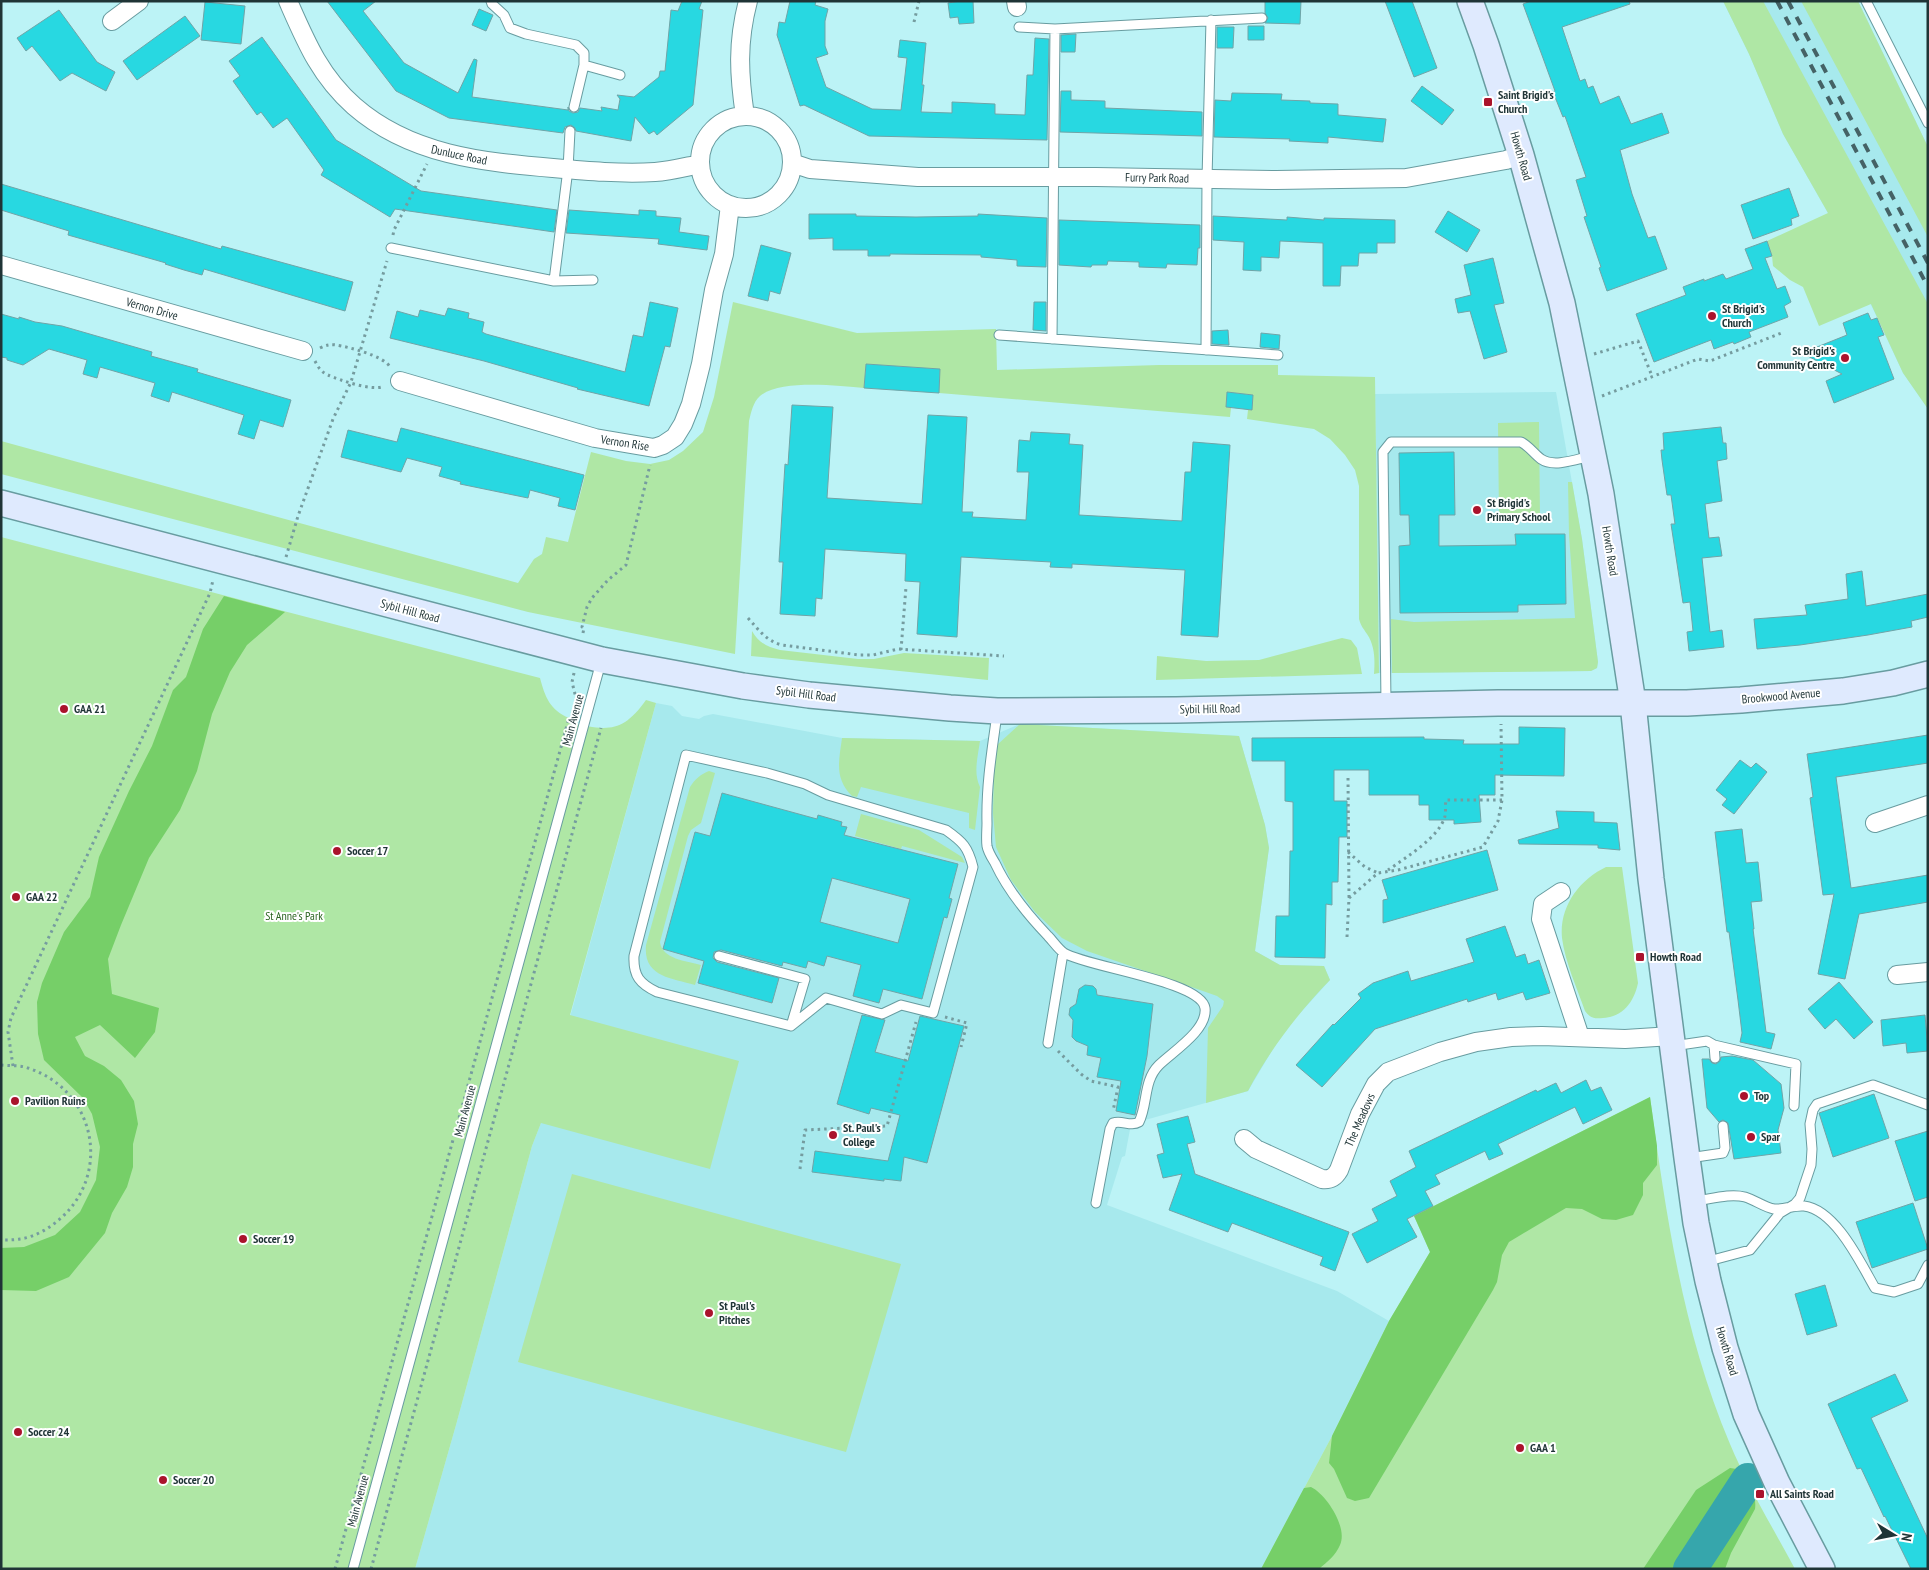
<svg xmlns="http://www.w3.org/2000/svg" width="1929" height="1570" font-family="'PT Sans Narrow',sans-serif">
  <style>
    .built { fill: #a7e9ed }
    .green { fill: #afe7a5 }
    .forest { fill: #76cf68 }
    .lines { fill: none; stroke-linecap: round; stroke-linejoin: round }
    .river { stroke: #36a6ac; stroke-width: 34 }
    .building { fill: #28d8e1; stroke: #70a4a7; fill-rule: evenodd }
    .lane-casing { stroke: #689ca0; stroke-width: 11 }
    .street-casing { stroke: #689ca0; stroke-width: 20 }
    .secondary-casing { stroke: #689ca0; stroke-width: 28 }
    .path { stroke: #759c9f; stroke-width: 3; stroke-dasharray: 2.5 4; stroke-linecap: butt }
    .lane { stroke: #fff; stroke-width: 9 }
    .street { stroke: #fff; stroke-width: 18 }
    .secondary { stroke: #dfeafe; stroke-width: 25 }
    .rail { stroke: #456265; stroke-width: 4; stroke-dasharray: 9 9; stroke-linecap: butt }
    .poi-dot { fill: #aa132c; stroke: #fff; stroke-width: 2 }
    .labels { text-anchor: middle; stroke-width: 4; stroke-linejoin: round; paint-order: stroke }
    .poi-label { font-size: 12px; font-weight: bold; fill: #1f3436; stroke: #fff; text-anchor: start }
    .street-label { font-size: 12px; fill: #1f3436; stroke: #fff }
    .park-label { font-size: 12px; fill: #2d6623; stroke: #fff }
  </style>
  <rect width="100%" height="100%" fill="#bcf3f6"/>
  <path class="built" d="M1723,1H1858L1928,147V409L1903,373L1828,213L1783,134L1749,54Z
    M1556,392L1582,539L1598,662L1597,668L1591,671L1379,673L1375,394Z
    M656,703L672,706L682,716L699,719L704,716L713,714L842,738L980,741L1020,724L1239,736L1265,825L1269,848L1255,951L1280,965L1324,966L1330,980L1293,1021L1274,1047L1248,1091L1131,1124L1125,1156L1122,1157L1107,1205L1337,1291L1389,1321L1332,1436L1261,1569H415L456,1425L532,1146L541,1123Z"/>
  <path class="green" d="M1723,1H1763L1928,304V409L1903,373L1871,304L1819,326L1803,287L1790,280L1773,266L1772,256L1767,241L1828,213L1783,134L1749,54Z
    M1801,1H1858L1928,147V237Z
    M733,302L857,333L996,329L997,370L1159,365H1278V375L1375,377L1379,673L1374,674C1375,660 1375,646 1367,634C1363,628 1361,626 1359,619V486L1355,470L1345,455L1330,439L1314,429L1247,419L1248,410H1252L1253,395L1227,392L1226,407L1231,408L1230,417L939,393L940,369L866,364L864,388C838,386 781,379 760,396C753,402 751,413 749,421L735,654L528,612L1,474V441L518,583L534,559L542,554L546,537L568,542L591,452L626,461L650,464L669,460L683,451L703,432L714,397Z
    M1539,422L1540,519L1499,520L1498,423Z
    M1568,482H1572L1582,539L1598,662L1597,668L1591,671L1392,673L1391,619L1414,622L1575,618L1569,535Z
    M1,537L540,678C545,697 550,710 569,718V722C606,731 622,734 646,700L656,703L570,1015L739,1061L710,1169L541,1123L532,1146L456,1425L415,1569H1Z
    M752,631C758,642 767,647 780,650L858,659H874L904,653L989,658L988,680L751,656Z
    M1342,638L1351,640L1357,648L1362,674L1156,680L1157,656L1206,661L1259,660Z
    M1020,724L1239,736L1265,825L1269,848L1255,951L1280,965L1324,966L1330,980C1297,1014 1270,1050 1248,1091L1206,1103L1208,1028L1223,1006L1224,1001L1217,996L1200,990L1087,951L1062,938L1035,912L1011,880L996,847L993,813L994,772L997,745Z
    M842,738L980,741C978,756 973,773 980,787L975,830L969,828V813L861,787L857,797L852,796C834,778 839,761 842,738Z
    M709,771L715,773L701,823L691,830L688,836L660,942C662,959 686,961 701,965L695,985C671,978 643,977 646,945L690,787C695,779 701,774 709,771Z
    M861,814L919,830L962,857L965,863L902,846L901,849L855,836Z
    M1606,867H1622L1638,983C1634,1002 1623,1017 1603,1018C1594,1019 1590,1018 1585,1011C1577,988 1565,962 1562,938C1559,907 1579,880 1606,867Z
    M1650,1097C1666,1215 1683,1333 1730,1444C1748,1487 1773,1528 1795,1569H1261L1332,1436L1389,1321L1430,1252L1414,1216Z
    M572,1174L901,1264L846,1452L518,1362Z"/>
  <path class="forest" d="M224,596L285,612L247,645L230,672L212,714L197,771L180,810L149,858L121,925L108,959L112,994L159,1008L155,1032L135,1058L100,1025L75,1037L85,1056L104,1066L121,1080L134,1101L138,1124L133,1144V1167L127,1187L112,1213L105,1233L69,1277L36,1291L1,1290V1248L24,1247L55,1235L80,1212L96,1180L100,1147L92,1114L83,1098L44,1060L38,1034L37,1002L42,983L64,932L90,897L99,857L129,791L152,746L173,690L186,677L203,629Z
    M1650,1097L1657,1146V1165L1643,1183V1195L1633,1215L1616,1220L1602,1219L1582,1209L1566,1208L1509,1242L1502,1255L1497,1282L1493,1290L1369,1498L1355,1501L1347,1498L1334,1469L1329,1463L1332,1436L1389,1321L1430,1252L1414,1216Z
    M1730,1468L1743,1470C1749,1483 1757,1495 1755,1509L1731,1553L1725,1569H1643L1696,1490Z
    M1311,1487C1327,1495 1348,1528 1340,1545C1336,1555 1327,1562 1319,1569H1261L1304,1488Z"/>
  <g class="lines">
    <path class="river" d="M1690,1569L1748,1480"/>
  </g>
  <path class="building" d="M327,1H376L363,11L404,63L458,93L474,59L477,60L472,97L568,110V107L569,111L573,113L578,112L580,108L602,111L601,107L618,110L620,99L617,95L634,97L659,77L660,71H665L671,10L678,11L682,1H702L699,9L703,10L693,105L657,135L654,131L649,134L635,117L631,141L576,131L575,128L571,125L565,127L563,133L449,118L396,91Z
    M790,1H816L815,5L828,9L825,21V46L828,54L816,58L826,87L872,109L901,110L907,58L898,57L900,40L926,43L922,85H924L921,112L952,113V102L995,104V114L1025,115L1027,75H1033L1035,38L1049,39L1047,140L869,136L804,105L800,106L777,35L779,22L785,23Z
    M960,1H973L974,23L959,24L958,17L950,18L948,3Z
    M1265,1H1301L1300,24L1265,23L1268,18L1265,13Z
    M1385,1H1412L1437,68L1414,77Z
    M1531,1H1629L1630,4L1562,27L1580,81L1585,79L1588,88L1593,86L1600,104L1619,96L1631,124L1662,113L1669,133L1620,150L1632,194L1648,238L1655,236L1667,269L1607,291L1599,268L1601,267L1584,217L1587,216L1576,180L1586,177L1565,116L1563,117L1553,92L1555,91L1543,58L1523,4Z
    M205,2L245,6L241,44L201,40Z
    M479,9L493,15L486,31L472,25Z
    M59,10L97,62L115,72L106,91L72,73L60,81L32,46L26,51L17,38Z
    M185,16L200,36L137,80L123,61Z
    M1248,26H1264V40H1248Z
    M1217,27H1234L1233,48H1217Z
    M1076,34L1075,52H1061V35Z
    M262,37L336,140L421,191L557,210L554,232L395,209L390,217L321,175L324,170L287,118L273,128L261,112L257,115L233,81L240,76L229,61Z
    M1422,86L1454,110L1442,125L1411,101Z
    M1061,91H1071V100L1105,101V108L1202,112V136L1060,132Z
    M1232,93L1282,94L1281,100L1310,101V103L1338,104V115L1386,119L1383,142L1328,137V143L1289,141L1290,139L1214,137L1215,100L1231,101Z
    M1,184L221,249L222,246L353,282L345,311L204,269L202,275L184,270L165,264L166,263L68,235L69,231L1,210Z
    M1789,188L1799,216L1791,219L1792,225L1753,239L1741,205Z
    M569,210L639,215V210L656,211V216L681,218L679,232L709,236L707,250L658,244L659,239L566,233Z
    M1448,211L1480,230L1467,252L1435,232Z
    M809,214H856V216L916,217L978,216V214L1047,218L1046,267L1017,266V260L981,257V255L890,254V256H868V250H833V238L809,239Z
    M1213,216L1287,220V217L1324,220V218L1395,220V243H1377V253H1359L1358,266H1341L1340,286H1323V243L1280,241L1279,258L1261,257V271L1243,270L1244,242L1213,240Z
    M1059,220L1200,225V248H1198L1197,265L1167,264L1166,268L1139,267V262L1108,261L1107,265H1092L1091,267L1059,265Z
    M1767,241L1772,256L1765,258L1777,289L1785,286L1791,302L1784,306L1788,317L1749,332L1751,337L1734,344L1733,342L1714,349L1711,340L1654,362L1636,314L1686,295L1683,287L1704,279V281L1723,274L1726,279L1753,269L1745,249Z
    M761,245L791,253L780,294L770,291L768,301L748,296Z
    M1493,258L1504,303L1494,305L1507,352L1484,359L1470,311L1458,313L1455,299L1471,295L1464,265Z
    M650,302L678,308L670,347L665,346L649,406L577,389L578,388L484,361L390,338L397,311L418,317L420,310L445,316L448,308L469,313L468,318L484,322L482,332L486,334L625,372L633,335L643,337Z
    M1034,302H1046V331L1033,330Z
    M1868,313L1871,320L1877,318L1884,335L1878,337L1894,379L1834,403L1826,381L1842,374L1802,353L1847,335L1843,323Z
    M1,314L19,319V317L35,322L62,326L152,352L151,356L198,369L197,372L291,400L283,427L260,420L254,439L238,434L244,415L172,392L169,402L151,396L155,383L100,367L97,378L83,374L87,360L49,349L23,365L7,360V358L1,357Z
    M1228,330L1229,345L1212,344V331Z
    M1261,333L1280,335L1279,349L1260,347Z
    M866,364L940,369L939,393L864,388Z
    M1227,392L1253,395L1252,410L1226,407Z
    M792,405L833,407L827,498L922,504L928,415L967,417L962,512H973L972,517L1026,520L1029,472H1017L1019,440L1030,441L1031,432L1070,434L1069,444L1083,445L1079,515L1182,521L1185,472H1191L1193,442L1230,445L1218,637L1181,635L1185,570L1072,564V568L1050,567L1051,562L961,557L957,637L917,634L920,582L905,581L906,554L825,549L822,599L816,598L815,616L780,614L783,562H779L785,464L788,465Z
    M1721,427L1723,443H1726L1727,459L1717,461L1722,501L1705,504L1709,538L1719,537L1722,556L1702,558L1710,632L1722,630L1724,647L1689,651L1687,632L1693,631L1690,602L1683,603L1671,524H1675L1671,495H1667L1662,460L1661,450H1664L1663,433Z
    M401,428L584,475L575,510L558,506L560,498L530,490L528,498L460,484L461,482L439,476L442,467L407,458L401,472L341,457L348,430L397,442Z
    M1454,452L1455,515H1439V546L1516,545L1515,534H1565L1566,604L1518,605V612L1400,613L1399,546L1410,545L1409,515H1400L1399,453Z
    M1862,571L1866,606L1928,594V617L1911,621L1912,627L1868,635L1800,645L1757,649L1754,619L1807,615L1805,605L1848,599L1846,574Z
    M1519,727L1565,728L1564,776L1495,775V795H1479L1481,822L1454,824V820H1429V805H1419V795H1369V770H1334V801H1347V837H1339L1338,882H1332V905L1326,904L1325,958L1275,957L1276,916H1289L1290,851H1293V802L1285,801V761H1252V738L1424,737V739L1464,740L1463,744H1519Z
    M1928,735V763L1836,777L1851,888L1928,875V902L1859,914L1845,979L1818,974L1834,894L1823,895L1810,798L1813,797L1807,754Z
    M1740,760L1751,768L1756,763L1767,772L1734,814L1722,805L1727,799L1716,790Z
    M722,793L817,819L818,815L842,822L841,826L847,827L844,835L958,864L949,898L952,899L947,918L944,917L922,999L883,989L879,1003L853,996L861,965L827,956L824,966L808,961L806,968L783,962L782,966L721,950L714,952L713,958L717,962L779,978L772,1003L698,983L704,961L663,949L695,832L710,836ZM832,878L910,899L898,943L820,922Z
    M1556,811L1594,812V822L1617,823L1620,850L1598,848V845L1519,844L1518,840L1559,828Z
    M1742,829L1746,863L1758,862L1762,901L1751,902L1754,929H1753L1766,1032L1775,1034L1771,1049L1740,1042L1742,1033L1738,1000L1729,932H1727L1715,832Z
    M1487,850L1498,890L1383,923V900L1388,899L1382,880Z
    M1505,926L1516,957L1525,954L1528,964L1539,960L1550,993L1526,1000L1523,992L1498,1000L1496,993L1468,1002L1467,999L1375,1029L1322,1087L1296,1065L1333,1024L1334,1025L1361,998L1358,994L1373,983L1408,971L1411,981L1474,962L1466,939Z
    M1839,982L1873,1022L1854,1039L1836,1019L1825,1029L1808,1009Z
    M1085,985L1093,986L1096,989L1097,995L1153,1004L1147,1056L1135,1115L1116,1111L1121,1081L1097,1077L1101,1058L1087,1055L1088,1046L1076,1041L1072,1037L1073,1020L1069,1015L1070,1008L1076,1004L1079,989Z
    M862,1015L885,1020L875,1052L908,1061L920,1016L964,1026L927,1163L904,1157L901,1181L884,1179V1181L812,1172L815,1151L888,1161L900,1115L871,1108L869,1114L837,1104Z
    M1925,1015L1928,1051L1907,1053L1906,1043L1883,1046L1881,1020Z
    M1732,1056L1753,1060L1781,1084L1784,1108L1778,1130L1781,1153L1734,1159L1728,1123L1723,1120L1719,1122L1707,1108L1702,1059H1709L1712,1063L1716,1064L1720,1061L1721,1057Z
    M1586,1080L1591,1091L1601,1087L1612,1110L1583,1124L1575,1107L1498,1144L1503,1154L1489,1160L1485,1151L1435,1175L1440,1184L1425,1191L1433,1206L1407,1219L1417,1237L1367,1263L1352,1234L1378,1221L1372,1209L1397,1196L1390,1181L1416,1167L1409,1151L1536,1090L1537,1092L1556,1083L1561,1093Z
    M1874,1094L1889,1138L1833,1157L1819,1113Z
    M1188,1116L1195,1142L1187,1144L1195,1174L1349,1232L1335,1271L1320,1265L1323,1257L1232,1223L1228,1232L1169,1210L1182,1174L1163,1178L1157,1155L1164,1153L1157,1124Z
    M1928,1131V1197L1915,1201L1895,1141Z
    M1913,1203L1928,1249L1872,1268L1856,1222Z
    M1825,1285L1837,1326L1807,1335L1795,1294Z
    M1895,1374L1908,1401L1871,1418L1928,1539V1569H1911L1885,1516L1884,1517L1861,1468L1857,1469L1828,1404Z"/>
  <g class="lines">
    <g class="lane-casing">
      <path id="lane" d="M491,1L492,4L504,15L510,28L526,34L576,45L584,53V65L620,75
        M1866,1L1928,123
        M1019,27L1055,29L1262,18
        M574,107L584,65
        M391,248L554,281L593,280
        M554,281L568,169L570,131
        M999,335L1278,355
        M1052,339L1055,29
        M1206,350L1207,179L1211,20
        M1386,703L1383,452L1391,442H1521C1529,446 1534,454 1541,459C1554,468 1577,459 1591,456
        M997,714C992,750 986,786 987,823C987,830 986,839 987,846C988,852 992,858 995,863C1008,891 1027,914 1048,936C1053,941 1058,949 1064,953C1087,967 1201,981 1205,1008C1208,1030 1172,1052 1159,1065C1143,1081 1148,1104 1139,1122C1131,1127 1122,1120 1113,1123L1110,1129L1096,1203
        M686,755L767,773L805,784L828,795L946,830C963,842 968,847 973,867L933,1013L901,1005L882,1014L826,998L791,1026L657,992C640,984 633,976 634,956Z
        M719,956L805,979L791,1026
        M1048,1043L1063,953
        M1714,1045L1796,1064L1794,1106
        M1673,1046L1707,1041L1714,1045L1715,1058
        M1689,1158L1723,1153L1725,1148L1723,1126
        M1696,1201C1711,1199 1730,1193 1745,1197C1755,1200 1764,1207 1774,1209C1784,1210 1794,1205 1804,1206C1836,1210 1861,1264 1875,1288L1894,1292L1918,1284L1928,1265
        M1705,1262L1750,1250L1780,1213L1795,1204L1800,1198L1811,1165L1812,1149L1810,1124L1813,1110L1817,1104L1873,1085L1928,1105
        M353,1569L601,662"/>
    </g>
    <g class="street-casing">
      <path id="street" d="M288,1C306,42 320,76 354,106C410,155 482,162 553,168C587,171 621,174 655,172C670,171 685,167 700,164
        M1016,1L1017,7
        M112,21L139,1
        M745,116C739,75 737,43 748,1
        M700 162a46 46 0 1 1 92 0a46 46 0 1 1-92 0Z
        M792,163L810,169L918,177H1096L1276,180L1406,178L1506,160L1521,155
        M1,265L303,351
        M400,381L595,438L654,448L663,445L675,437L683,424L691,404L701,364L714,290L724,254L730,205
        M1875,823L1928,805
        M1561,892L1543,904L1541,919L1580,1037
        M1897,975L1928,972
        M1244,1139L1256,1149L1322,1179C1331,1180 1335,1177 1339,1170L1360,1114L1376,1084L1388,1072L1440,1052L1476,1042L1511,1037L1542,1036L1625,1039L1672,1036"/>
    </g>
    <g class="secondary-casing">
      <path id="secondary" d="M1470,1L1486,45L1521,155L1562,303L1601,494L1633,703L1651,879L1687,1158L1696,1223L1708,1281L1725,1348L1746,1414L1777,1483L1822,1569
        M1,503L602,660L743,686L809,695L950,708L997,711L1176,710L1498,703H1687L1741,700L1843,691L1893,683L1928,674"/>
    </g>
    <path class="path" d="M914,22L919,1
      M393,235L394,230L427,164
      M320,348C326,345 330,344 336,345C349,347 384,356 390,367
      M1594,354L1638,341L1652,376
      M315,361C318,367 321,372 328,375C339,380 374,392 384,386
      M1602,396L1698,359L1710,361L1784,332
      M286,557L298,516L333,419L351,382L387,261
      M748,618C758,629 766,641 782,645L859,655H873L898,649L1004,656
      M583,633L584,628L582,627L587,607L592,598L608,580L626,565L650,465
      M901,650L906,587
      M574,673L572,682L576,698
      M1348,778L1349,897
      M1348,852L1365,867L1378,873
      M1388,870C1405,858 1440,837 1445,816C1446,811 1445,805 1446,800H1502
      M1347,937L1349,898L1378,873L1398,870L1483,847L1498,821L1502,800L1501,724
      M945,1017L967,1023L961,1047
      M1058,1051L1081,1074L1091,1081L1118,1087L1113,1111
      M1,1065C10,1066 20,1065 28,1068C95,1090 112,1172 61,1218C50,1228 35,1237 20,1239C14,1240 8,1240 1,1240
      M13,1066L8,1032L11,1018L210,593L213,580
      M800,1169L805,1130L887,1126L916,1022
      M335,1569L569,718
      M371,1569L601,728"/>
    <use href="#lane" class="lane"/>
    <use href="#street" class="street"/>
    <use href="#secondary" class="secondary"/>
    <path class="rail" d="M1777,1L1928,287
      M1788,1L1928,263"/>
  </g>
  <g class="poi-dot">
    <rect x="1483" y="97" width="10" height="10" rx="2.5"/>
    <circle cx="1712" cy="316" r="5"/>
    <circle cx="1845" cy="358" r="5"/>
    <circle cx="1477" cy="510" r="5"/>
    <circle cx="64" cy="709" r="5"/>
    <circle cx="337" cy="851" r="5"/>
    <circle cx="16" cy="897" r="5"/>
    <rect x="1635" y="952" width="10" height="10" rx="2.5"/>
    <circle cx="1744" cy="1096" r="5"/>
    <circle cx="15" cy="1101" r="5"/>
    <circle cx="833" cy="1135" r="5"/>
    <circle cx="1751" cy="1137" r="5"/>
    <circle cx="243" cy="1239" r="5"/>
    <circle cx="709" cy="1313" r="5"/>
    <circle cx="18" cy="1432" r="5"/>
    <circle cx="1520" cy="1448" r="5"/>
    <circle cx="163" cy="1480" r="5"/>
    <rect x="1755" y="1489" width="10" height="10" rx="2.5"/>
  </g>
  <g class="labels">
    <g class="poi-label">
      <text x="1498" y="99">Saint Brigid's<tspan x="1498" dy="14">Church</tspan></text>
      <text x="1722" y="313">St Brigid's<tspan x="1722" dy="14">Church</tspan></text>
      <text x="1835" y="355" text-anchor="end">St Brigid's<tspan x="1835" dy="14">Community Centre</tspan></text>
      <text x="1487" y="507">St Brigid's<tspan x="1487" dy="14">Primary School</tspan></text>
      <text x="74" y="713">GAA 21</text>
      <text x="347" y="855">Soccer 17</text>
      <text x="26" y="901">GAA 22</text>
      <text x="1650" y="961">Howth Road</text>
      <text x="1754" y="1100">Top</text>
      <text x="25" y="1105">Pavilion Ruins</text>
      <text x="843" y="1132">St. Paul's<tspan x="843" dy="14">College</tspan></text>
      <text x="1761" y="1141">Spar</text>
      <text x="253" y="1243">Soccer 19</text>
      <text x="719" y="1310">St Paul's<tspan x="719" dy="14">Pitches</tspan></text>
      <text x="28" y="1436">Soccer 24</text>
      <text x="1530" y="1452">GAA 1</text>
      <text x="173" y="1484">Soccer 20</text>
      <text x="1770" y="1498">All Saints Road</text>
    </g>
    <g class="street-label">
      <text transform="translate(459 155) rotate(12)" y="4">Dunluce Road</text>
      <text transform="translate(1521 156) rotate(74)" y="4">Howth Road</text>
      <text transform="translate(1157 178) rotate(1)" y="4">Furry Park Road</text>
      <text transform="translate(152 309) rotate(16)" y="4">Vernon Drive</text>
      <text transform="translate(625 443) rotate(9)" y="4">Vernon Rise</text>
      <text transform="translate(1610 551) rotate(81)" y="4">Howth Road</text>
      <text transform="translate(410 611) rotate(15)" y="4">Sybil Hill Road</text>
      <text transform="translate(806 694) rotate(7)" y="4">Sybil Hill Road</text>
      <text transform="translate(1781 696) rotate(-5)" y="4">Brookwood Avenue</text>
      <text transform="translate(1210 709) rotate(-1)" y="4">Sybil Hill Road</text>
      <text transform="translate(573 720) rotate(-75)" y="4">Main Avenue</text>
      <text transform="translate(465 1111) rotate(-75)" y="4">Main Avenue</text>
      <text transform="translate(1360 1120) rotate(-66)" y="4">The Meadows</text>
      <text transform="translate(1727 1351) rotate(73)" y="4">Howth Road</text>
      <text transform="translate(358 1501) rotate(-75)" y="4">Main Avenue</text>
    </g>
    <g class="park-label">
      <text x="294" y="920">St Anne's Park</text>
    </g>
  </g>
  <rect width="1929" height="1570" fill="none" stroke="#1f3436" stroke-width="5"/>
  <g transform="translate(1894 1535) rotate(100)" stroke="#ffffff" stroke-width="4" paint-order="stroke">
  <path d="M0-4L9 19L0 12L-9 19Z" fill="#1f3436"/>
  <text y="-8" font-size="14" font-weight="bold" text-anchor="middle" fill="#1f3436">N</text>
  </g>
</svg>
